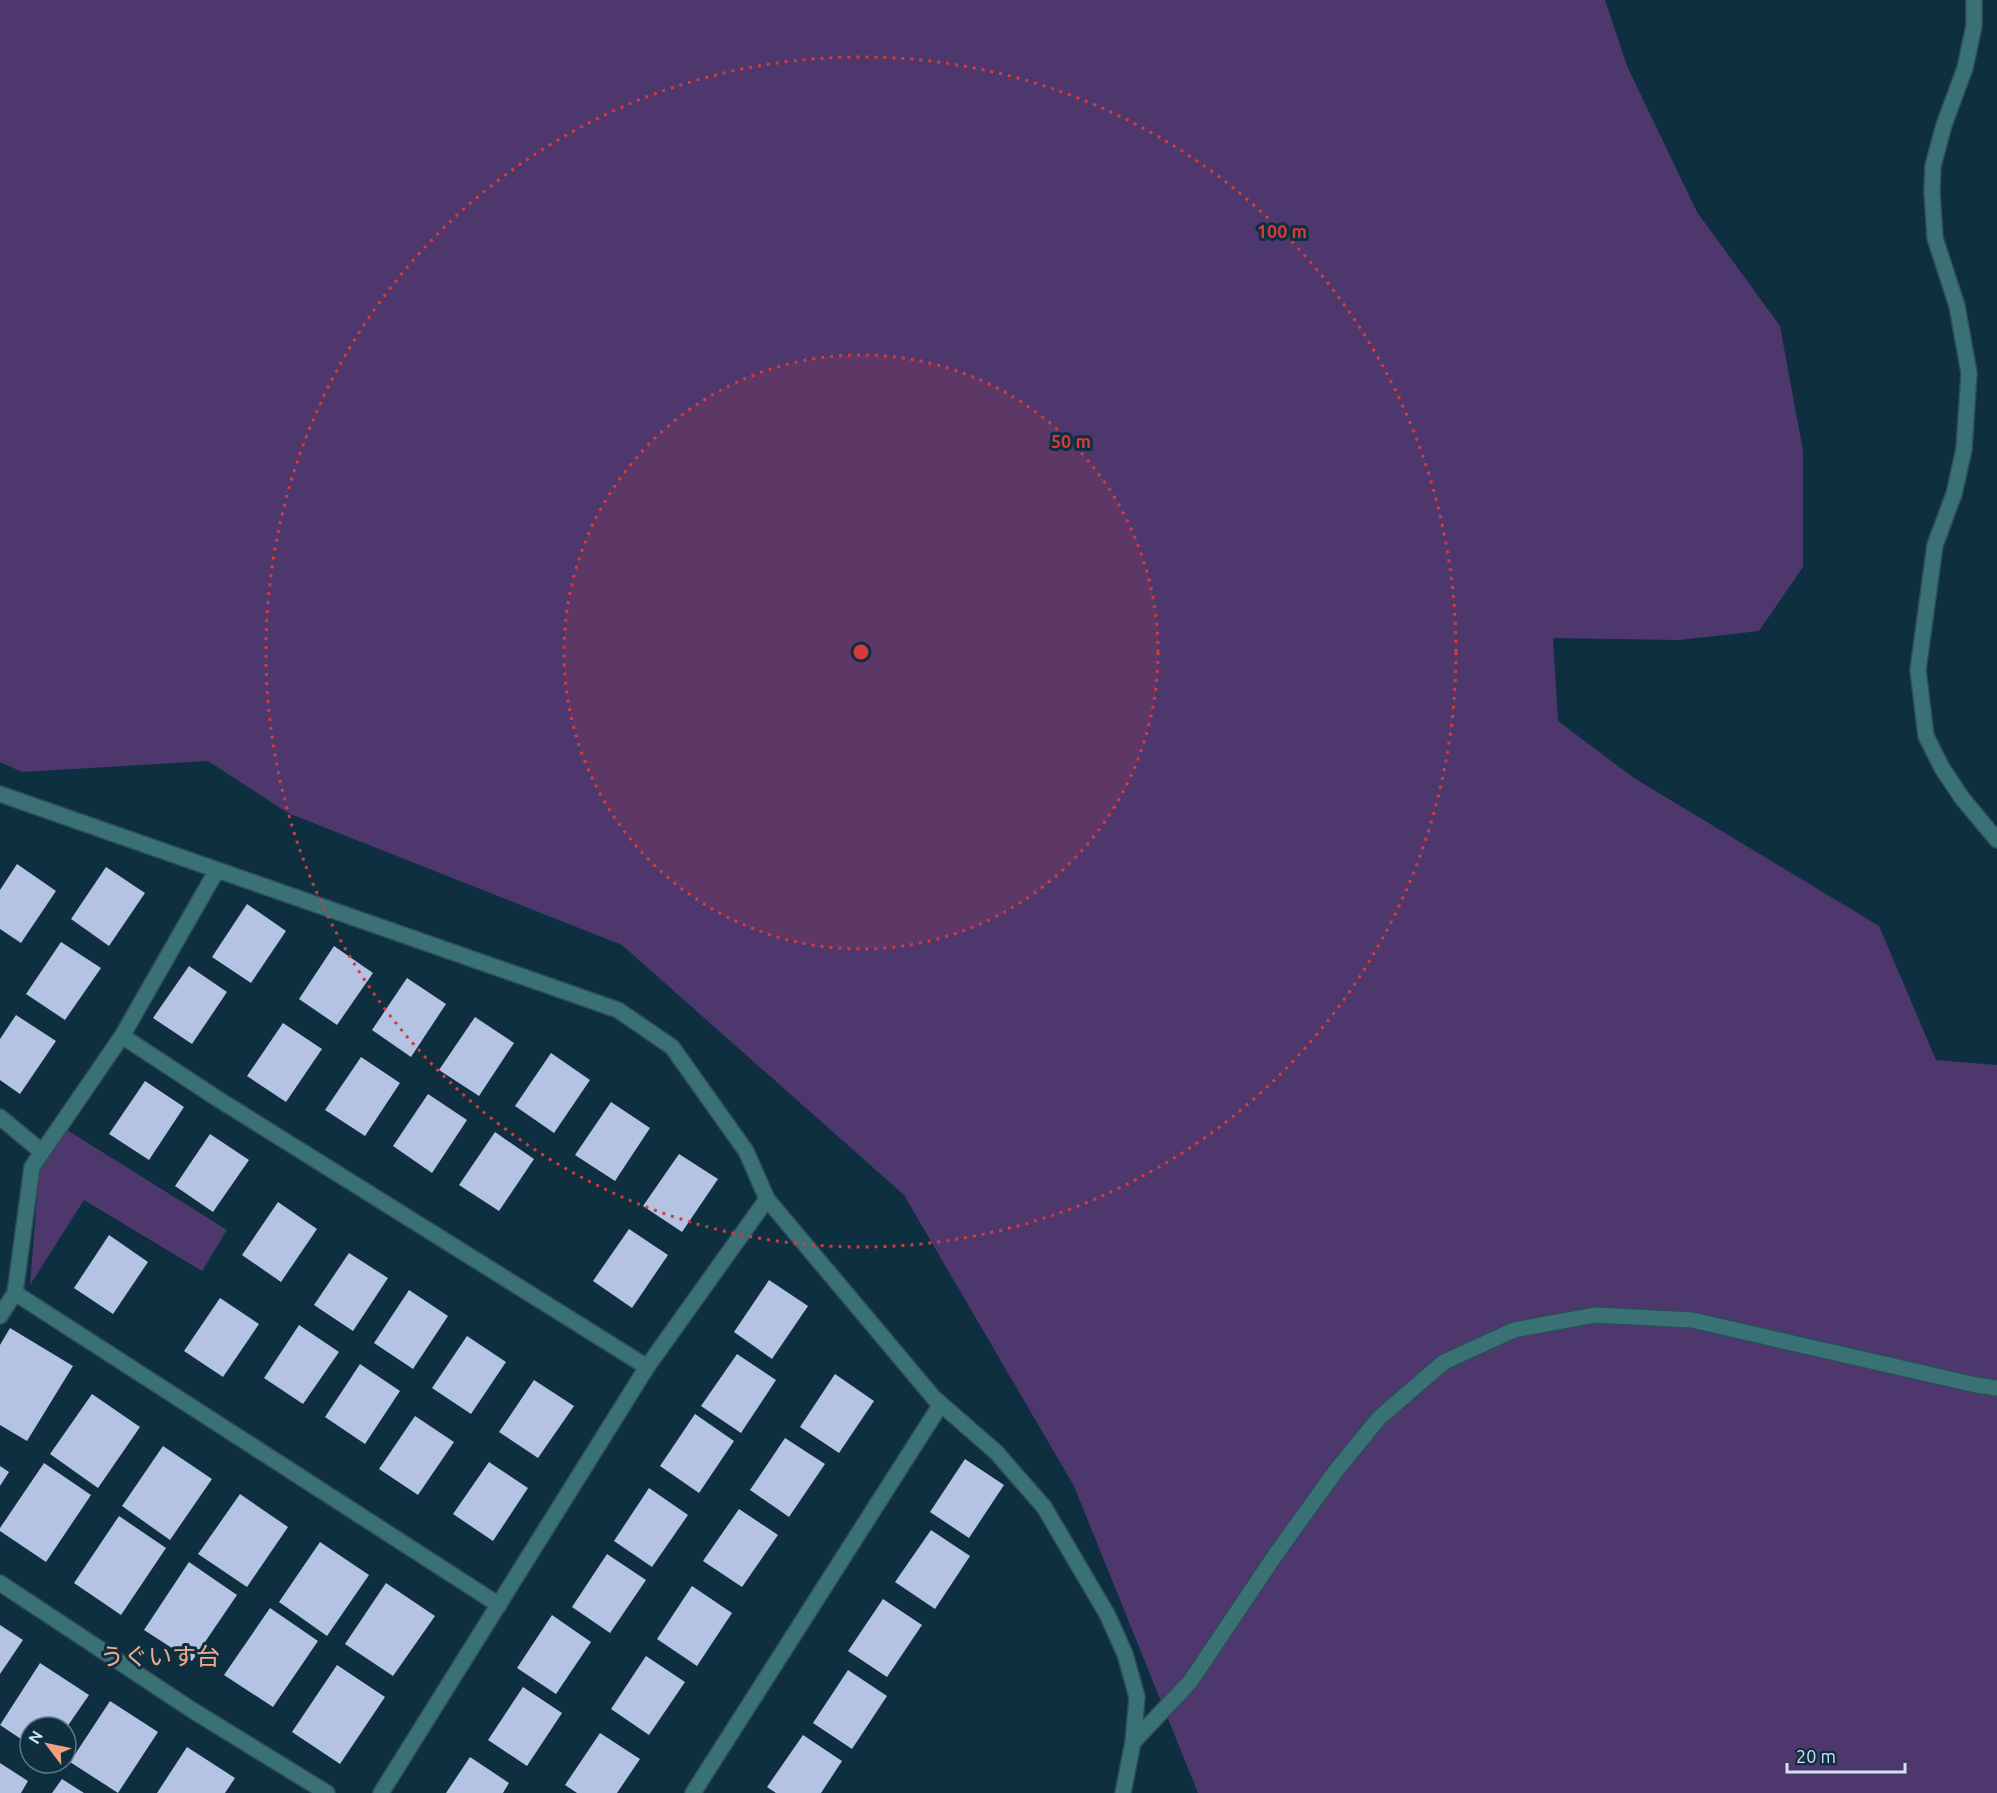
<svg xmlns="http://www.w3.org/2000/svg" width="1997" height="1793" font-family="Ubuntu,'Noto Sans JP',sans-serif">
  <style>
    .green { fill: #4d376d }
    .building { fill: #b4c2e3 }
    .lines { fill: none; stroke-linecap: round; stroke-linejoin: round }
    .street-casing { stroke: #2d4c5c; stroke-width: 18 }
    .street { stroke: #3a7175; stroke-width: 15 }
    .ring { fill: none; stroke: #d63b3c; stroke-width: 3; stroke-dasharray: 3 6 }
    .labels { text-anchor: middle; stroke-width: 6; stroke-linejoin: round; paint-order: stroke }
    .quarter-label { font-size: 24px; fill: #f6a98d; stroke: #0e2f40 }
    .centre { fill: #d63b3c; stroke: #0e2f40; stroke-width: 3 }
    .ring-label { font-size: 18px; text-anchor: middle; font-weight: bold; fill: #d63b3c; stroke: #0e2f40; stroke-width: 6; stroke-linejoin: round; paint-order: stroke }
  </style>
  <rect width="100%" height="100%" fill="#0e2f40"/>
  <path class="green" d="M0,0H1605L1627,66L1697,212L1780,326L1803,451V567L1759,631L1679,640L1553,638L1558,721L1634,778L1879,926L1936,1060L1997,1065V1793H1198L1074,1486L904,1195L622,945L288,813L208,761L22,772L0,762Z
    M67,1130L227,1230L202,1271L84,1200L30,1285L39,1172Z"/>
  <path class="building" d="M17,864L56,891L21,943L0,929V890Z
    M106,867L145,893L109,946L71,919Z
    M247,904L286,931L251,983L212,957Z
    M61,942L101,968L65,1020L26,994Z
    M334,946L373,973L337,1025L299,999Z
    M189,966L227,992L192,1044L153,1018Z
    M407,978L446,1004L411,1057L372,1030Z
    M16,1015L56,1041L20,1094L0,1080V1039Z
    M475,1017L514,1043L479,1096L439,1070Z
    M283,1023L322,1049L286,1102L247,1076Z
    M551,1053L590,1080L554,1133L515,1106Z
    M361,1057L400,1083L365,1136L325,1110Z
    M145,1081L184,1107L149,1160L109,1134Z
    M428,1094L467,1120L432,1173L393,1146Z
    M611,1102L650,1128L615,1181L575,1155Z
    M495,1132L534,1159L499,1211L459,1185Z
    M210,1134L249,1160L213,1212L175,1186Z
    M679,1154L718,1179L682,1232L643,1206Z
    M278,1202L317,1229L281,1282L242,1255Z
    M629,1229L668,1255L632,1308L593,1281Z
    M109,1235L148,1262L113,1314L74,1288Z
    M349,1253L388,1278L353,1331L314,1305Z
    M769,1280L808,1306L772,1359L734,1332Z
    M409,1290L448,1316L413,1369L374,1343Z
    M220,1298L259,1324L223,1377L184,1351Z
    M299,1325L339,1352L303,1404L264,1378Z
    M10,1328L73,1366L27,1441L0,1425V1345Z
    M467,1336L506,1362L471,1414L432,1388Z
    M737,1354L776,1380L741,1433L701,1406Z
    M360,1364L400,1391L365,1444L325,1417Z
    M835,1374L874,1401L839,1453L800,1427Z
    M534,1380L574,1406L538,1458L499,1432Z
    M92,1394L140,1427L98,1488L50,1454Z
    M695,1414L734,1441L699,1493L660,1466Z
    M415,1416L454,1442L418,1495L379,1469Z
    M785,1438L825,1464L789,1517L750,1490Z
    M163,1446L212,1479L170,1540L122,1506Z
    M965,1459L1004,1485L969,1538L930,1512Z
    M489,1462L528,1488L493,1541L453,1514Z
    M44,1463L91,1495L46,1562L0,1531V1528Z
    M0,1466L9,1472L0,1486Z
    M649,1488L688,1515L652,1567L614,1541Z
    M240,1494L288,1527L247,1587L198,1554Z
    M739,1509L778,1535L742,1587L703,1561Z
    M119,1516L166,1548L121,1615L74,1583Z
    M931,1530L970,1556L935,1609L895,1582Z
    M320,1542L369,1575L327,1636L279,1602Z
    M607,1554L646,1580L610,1633L572,1607Z
    M189,1562L237,1595L192,1661L144,1630Z
    M386,1583L435,1616L393,1676L345,1644Z
    M692,1586L732,1613L697,1666L657,1639Z
    M883,1599L922,1625L887,1677L848,1651Z
    M270,1608L318,1641L273,1707L224,1675Z
    M552,1615L591,1642L556,1694L517,1668Z
    M0,1625L23,1640L0,1674Z
    M646,1656L685,1682L649,1735L611,1709Z
    M40,1663L89,1695L67,1727H30V1745L0,1725Z
    M337,1665L385,1697L340,1764L292,1732Z
    M848,1670L887,1696L852,1749L813,1723Z
    M523,1687L562,1713L527,1766L488,1740Z
    M110,1701L158,1732L118,1793L70,1762Z
    M600,1733L640,1759L617,1793H577L565,1785Z
    M803,1735L842,1761L821,1793H776L767,1787Z
    M187,1747L235,1778L225,1793H157Z
    M470,1757L509,1783L503,1793H446Z
    M0,1763L28,1781L21,1793H0Z
    M62,1779L84,1793H52Z"/>
  <g class="lines">
    <g class="street-casing">
      <path id="street" d="M1974,0V26L1965,68L1944,125L1933,166L1932,192L1935,238L1957,306L1969,373L1964,449L1954,494L1935,545L1918,670L1926,736L1942,768L1962,798L1997,840
        M0,794L618,1010L672,1047L746,1151L767,1199L934,1398L996,1452L1044,1507L1107,1614L1125,1654L1137,1697L1133,1742L1123,1793
        M122,1036L218,1099L647,1367
        M0,1117L42,1152
        M15,1293L499,1605
        M0,1316L15,1293L32,1167L122,1036L217,870
        M0,1583L192,1710L327,1793
        M1133,1742L1190,1682L1276,1554L1335,1472L1379,1418L1444,1362L1514,1330L1595,1315L1692,1320L1976,1385L1997,1388
        M381,1793L647,1367L767,1199
        M693,1793L941,1404"/>
    </g>
    <use href="#street" class="street"/>
  </g>
  <circle cx="861" cy="652" r="297" fill="#d63b3c" fill-opacity=".12"/>
  <g class="ring">
    <circle cx="861" cy="652" r="297"/>
    <circle cx="861" cy="652" r="595"/>
  </g>
  <g class="labels">
    <g class="quarter-label">
      <text x="160" y="1665">うぐいす台</text>
    </g>
  </g>
  <circle cx="861" cy="652" r="9" class="centre"/>
  <g class="ring-label">
    <text x="1282" y="238">100 m</text>
    <text x="1071" y="448">50 m</text>
  </g>
  <g transform="translate(48 1745) rotate(302)"><circle r="28" fill="#0e2f40" stroke="#5c7786" stroke-width="1.5"/>
  <path d="M0-4.5L10 22L0 15L-10 22Z" fill="#f3a081"/>
  <text y="-9" font-size="16" font-weight="bold" text-anchor="middle" fill="#d1e3ef">N</text>
  </g>
  <path d="M1787 1763v9h118v-9" fill="none" stroke="#d1e3ef" stroke-width="3"/>
  <text x="1796" y="1763" font-size="18" fill="#d1e3ef" stroke="#0e2f40" stroke-width="4.5" paint-order="stroke">20 m</text>
</svg>
